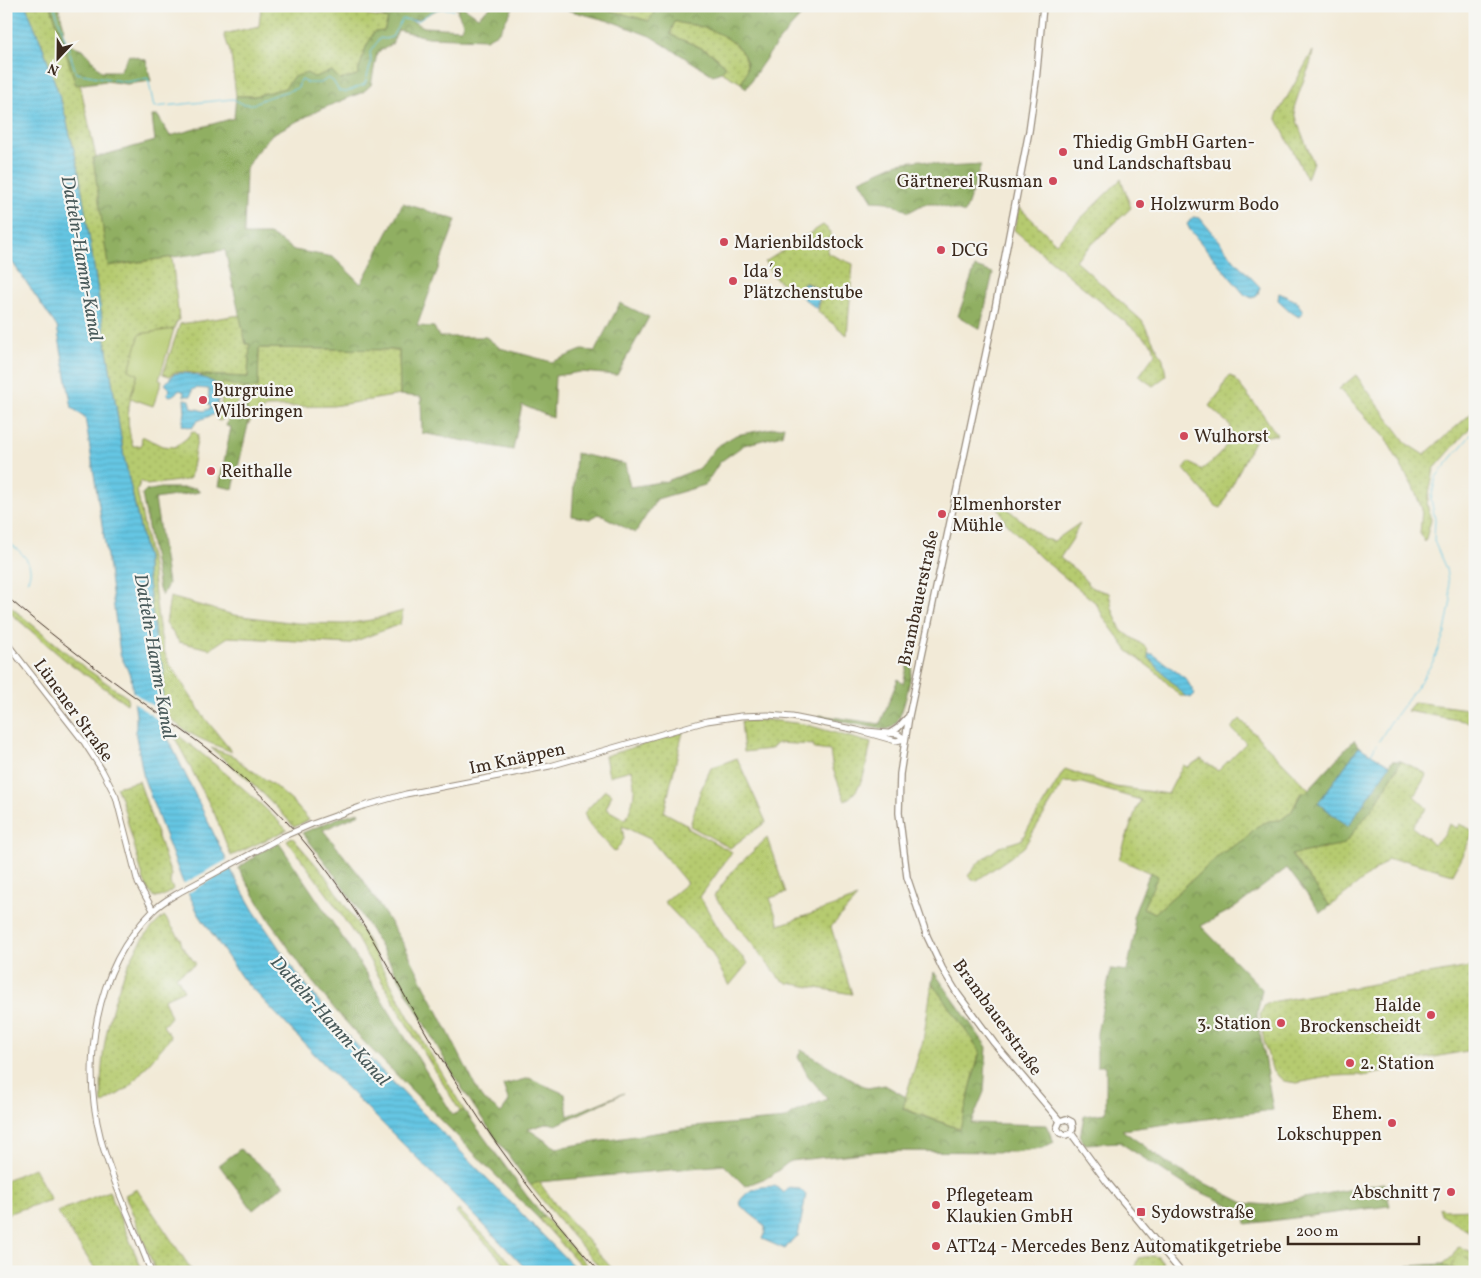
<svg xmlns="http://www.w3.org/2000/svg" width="1481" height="1278" font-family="Vollkorn,serif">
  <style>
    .grass { fill: url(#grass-dots); stroke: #787a46 }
    .forest { fill: url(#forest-crowns); stroke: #666c40 }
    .park { fill: #b6cb6f; stroke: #787a46 }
    .water { fill: url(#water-rules); stroke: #507880 }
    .pier { fill: #f2ead7 }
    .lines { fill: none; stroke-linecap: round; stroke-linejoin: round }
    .stream { stroke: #65c6e3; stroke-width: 1 }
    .tertiary-casing { stroke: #968a7a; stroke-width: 7 }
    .secondary-casing { stroke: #968a7a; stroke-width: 8 }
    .tertiary { stroke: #fff; stroke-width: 5 }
    .secondary { stroke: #fff; stroke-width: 5.5 }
    .rail { stroke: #3b2a1e; stroke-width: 1 }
    .tertiary-bridge-casing { stroke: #968a7a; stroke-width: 7; stroke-linecap: butt }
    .tertiary-bridge { stroke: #fff; stroke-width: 5 }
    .poi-dot { fill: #d1495b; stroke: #f6f6f2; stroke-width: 2 }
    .labels { text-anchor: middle; stroke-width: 4.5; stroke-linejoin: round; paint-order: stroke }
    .poi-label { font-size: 18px; fill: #3b2a1e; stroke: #f6f6f2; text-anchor: start }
    .street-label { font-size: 18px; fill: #3b2a1e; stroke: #f6f6f2 }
    .water-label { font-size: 19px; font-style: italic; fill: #485959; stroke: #f6f6f2 }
  </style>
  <defs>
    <pattern id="grass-dots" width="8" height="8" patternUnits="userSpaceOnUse" patternTransform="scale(1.25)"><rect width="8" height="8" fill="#b6cb6f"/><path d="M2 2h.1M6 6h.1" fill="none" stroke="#9dae60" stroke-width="1.8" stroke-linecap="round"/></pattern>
    <pattern id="forest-crowns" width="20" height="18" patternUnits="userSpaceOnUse" patternTransform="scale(1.25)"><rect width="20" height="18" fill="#90af62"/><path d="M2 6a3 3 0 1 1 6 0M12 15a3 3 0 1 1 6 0" fill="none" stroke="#778f50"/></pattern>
    <pattern id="water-rules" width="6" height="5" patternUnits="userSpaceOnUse" patternTransform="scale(1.25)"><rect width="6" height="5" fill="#65c6e3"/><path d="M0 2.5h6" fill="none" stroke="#59aac2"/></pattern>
  </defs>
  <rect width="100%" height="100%" fill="#f6f6f2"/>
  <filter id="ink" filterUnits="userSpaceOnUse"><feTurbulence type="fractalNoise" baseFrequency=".02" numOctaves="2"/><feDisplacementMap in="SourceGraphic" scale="10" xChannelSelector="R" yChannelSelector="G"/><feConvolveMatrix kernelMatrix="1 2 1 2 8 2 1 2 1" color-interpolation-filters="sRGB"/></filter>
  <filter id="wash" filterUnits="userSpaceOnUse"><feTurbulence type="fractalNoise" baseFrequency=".0096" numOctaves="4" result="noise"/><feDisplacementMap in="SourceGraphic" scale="20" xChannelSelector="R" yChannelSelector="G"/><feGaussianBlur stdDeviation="1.12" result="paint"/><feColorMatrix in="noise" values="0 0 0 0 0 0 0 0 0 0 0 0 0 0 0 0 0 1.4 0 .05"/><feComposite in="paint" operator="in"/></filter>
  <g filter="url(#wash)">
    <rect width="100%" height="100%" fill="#f2ead7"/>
    <path class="grass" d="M26,6H51L76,84H80L96,157L93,158L119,265L172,257L179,320L176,323L174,329L140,334L129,370L138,373C129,399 124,419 133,446H141L142,436L162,446L175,447L187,438L192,431L195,432L198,435L190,478L186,480L147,485L141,481L137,490C142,516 147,541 152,567C155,588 159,657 173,669L204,717L232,752C213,744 180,733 169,715L164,714L162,702L164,670L157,650L147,573V558L124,457L78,166L63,107L44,50Z
      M261,6H352L370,16L388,19L384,31L366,47L358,75L340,80L293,77L285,88L255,96H236L231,55L224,34L259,26Z
      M594,6H658L649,21Z
      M674,21C681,24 687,24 694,25C712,29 733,37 743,54C749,65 748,73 741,83L721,72L725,67C714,49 688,43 670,35Z
      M1313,51L1310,65L1301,87L1294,108L1298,124L1313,162L1307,179L1276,117Z
      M1121,179L1131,208L1075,260L1142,321L1163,359L1166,376L1153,386L1139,376L1155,354L1153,345L1014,230L1019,207L1056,243Z
      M823,225L831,232L827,253L853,264L847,335L818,312L822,290L805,282L795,293L774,277L765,262Z
      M240,315L246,344H250L248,377L201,375L187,372H175L170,376L163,374L180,324Z
      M259,348L399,350L400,395L333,406L267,407L253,417L248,425L247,399L244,388L258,387Z
      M1356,375L1407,444L1424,455L1475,410V422L1434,469L1427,504L1431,520L1425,542L1420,534L1422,509L1413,487L1385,437L1339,389Z
      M1230,376L1234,378L1262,413L1277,435L1256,437L1221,508L1216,506L1184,469L1189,462L1201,470C1219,456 1228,450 1231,426L1209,406L1221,391L1227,378Z
      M999,502L1044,539L1054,541L1080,523L1072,540L1060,558L1077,571L1092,588L1109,593L1112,608L1121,630L1147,648L1149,658L1185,696H1180L1156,672L1128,651L1104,618L1096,603L1040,557L1006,523L996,503Z
      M170,597L234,615L297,623L345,624L371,620L403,611L400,624L348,644L228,637L210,649L179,642L166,623Z
      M6,603L84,667L128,698L127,704L65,660L9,612L6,614Z
      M1414,702L1475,710V723L1407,711Z
      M1240,719L1309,789L1306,793L1301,792L1292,811L1281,820L1269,821L1256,827L1244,840L1222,853L1155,913L1143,908L1157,876L1119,859L1137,807L1141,800L1082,783L1064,782L1024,847L1012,856L976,881L968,876L978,863L999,847L1021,840L1065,769L1115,787L1168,794L1183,765L1187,767L1201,759L1218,771L1246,743L1231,728Z
      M769,720L804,724L871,743C866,764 865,788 845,801L833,769L830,751L814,749V745L777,743L771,749L744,752L741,721Z
      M171,730C212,761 251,793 287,830L231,856L215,815Z
      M683,732L664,812L686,824L689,829L732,852L700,897L724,938L748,963L729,986L711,951L664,902L687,883L650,839L622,826L624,839L615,852L588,823L584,813L605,790L612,794L606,809L626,820C634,800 637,790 631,770L609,776L605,756Z
      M211,748L236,757L241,763L272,784L293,802L309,820L294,827C269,797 241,773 211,748Z
      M737,758L766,822L730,848L690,826L700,792L711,768Z
      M1401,761L1427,774L1414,796L1427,808L1412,827L1434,844L1444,836L1449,824L1457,828L1459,824L1474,831L1453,874L1404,860H1388L1330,906L1291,854L1325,849L1375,805Z
      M139,781L171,875L170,883L173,889C156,903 152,899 144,881L121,798L116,787Z
      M292,837L324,874L364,934L412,1023L464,1110L461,1113L407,1025L356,937L330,898L287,840Z
      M767,838L786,893L770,898L779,925L857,898L831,927L852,994L788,983L779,978L714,896L734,869Z
      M164,916L180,938L182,946L196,964L176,976L184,990L164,999L171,1017L163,1026L171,1037L128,1088L102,1104C97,1052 115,974 148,932C153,926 159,921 164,916Z
      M1475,966V1057L1472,1050L1402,1063L1384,1072L1363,1076L1359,1075L1334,1076L1297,1083L1284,1081L1273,1072L1264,1042L1260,1014L1265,1005L1271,1002Z
      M932,983L980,1051L960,1129L902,1108L923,1041Z
      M34,1168L51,1200L6,1214V1180Z
      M539,1182L555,1204L615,1272H604L568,1231L530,1185Z
      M137,1189L193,1272H156L125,1195Z
      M109,1191L143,1272H97L57,1212Z
      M1439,1208L1445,1210L1475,1209V1235L1441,1215Z
      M459,1210L520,1272H513L456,1212Z
      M544,1216L593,1272H587L539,1219Z
      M1459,1246L1475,1254V1272H1456L1443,1264L1452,1257Z
      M1152,1256L1158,1257L1170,1272H1133L1138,1258Z"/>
    <path class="forest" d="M51,6H58L64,27L62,33L66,44L83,49L101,71H120L129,55L146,60L151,81L127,84L106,81L76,85Z
      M361,6H444L419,19L410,20L424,27L461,29L463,23L457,11L460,9H456V6H462L478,17L491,6H514L499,32L486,39L427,37L398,30L392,44L377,53L371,85L363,92L321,109L272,134L254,155L246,168L244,235H271L294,250L333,257L361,284L403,203L456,220L417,326L434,327L439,337H486L500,348L552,362L582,350L595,351L620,303L649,317L617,375L580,372L555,376L553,418L522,405L513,450L422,433L421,397L400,395L399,350L259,348L258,388H244L223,383L221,387L211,381L201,378V375L248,377L250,344H246L225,250L108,266L93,158L155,141L152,116H158L170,136L234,118L236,96H255L285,88L293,77L307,73L314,77L332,71L340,80L357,75L366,47L374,32L384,31L388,19Z
      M552,6H594L649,21L658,6H811C785,31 764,59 746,89L741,83C748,73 749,65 743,54C733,37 712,30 694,25C687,24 681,24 675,21L670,34C688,44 714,49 725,67L721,72L713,75L650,36L613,22Z
      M921,160L945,167L981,165L965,213L937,204H924L909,212L888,202L873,201L860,180L898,163Z
      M975,267L993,273L980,329L958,316Z
      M247,405L248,425L233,489L219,486L231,427L226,426C229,414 236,409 247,405Z
      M784,426L782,435L744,445L720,462L705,485L657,499L635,533L599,514L590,519L572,516L576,453L625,464L630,487L667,481L700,468L716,447L736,435Z
      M161,488H196L200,492L155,499L168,584L162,596L159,589L142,494L145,491Z
      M911,651L915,652C912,668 905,719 892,727C888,730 884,729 880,729L819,717V715L880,724L898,679L903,684Z
      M1354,740L1359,747L1318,803L1348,826L1392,761H1401L1375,805L1344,844L1291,855L1330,906L1321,913L1287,868L1236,907L1201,926L1262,989L1257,1015L1273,1110L1122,1130L1173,1167L1244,1203L1267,1205L1384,1183L1390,1206L1246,1224L1245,1212L1187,1186L1119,1142L1085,1144L1080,1137L1084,1116L1106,1113V1066H1097V1033L1111,969L1127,971L1135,932L1133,917L1150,872L1158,876L1143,908L1155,913L1222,853L1244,840L1256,827L1269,821L1281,820L1292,811L1302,792H1306Z
      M359,812L360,814L323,830L362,878L403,943L481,1097L501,1113L509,1102L503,1085L529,1078L565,1094L568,1116L624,1093L556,1125L549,1123L528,1129L556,1148L694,1127L786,1119L795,1112L828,1099L808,1076L798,1057L801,1050L867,1088L885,1085L906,1097L903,1109L960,1129L980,1051L932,983L934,972L987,1047L984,1092L971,1123L1046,1125L1054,1142L1042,1148L1014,1152L880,1151L790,1161L771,1176L745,1186L724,1165L539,1182L530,1185C500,1144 470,1104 445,1060C400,983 361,902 302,833L338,818Z
      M279,843L357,959L453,1115L464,1110L527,1196L544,1216L539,1219L366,1044L337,1012L311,980L270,921L238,868L253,858L256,854Z
      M240,1149L284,1185L253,1210L219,1165Z
      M1443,1264L1456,1272H1404L1408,1266Z"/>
    <path class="park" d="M174,329L159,380L162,381L153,406L130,398L138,374L129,370L140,334Z
      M223,383L244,388L245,393L228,415L220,421L217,420L222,399L221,398V387Z
      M1458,1254L1475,1263V1272H1461L1451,1267Z"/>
    <path class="water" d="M6,6H26L44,50L63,107L78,166L124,457L147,559V573L157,650L164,670L162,702L167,736L235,878L254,911L292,967L339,1027L419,1109L579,1272H529L480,1221L342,1083L242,978L198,913L182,880L144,779L136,736V715L131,677L120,654L109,569L85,417L72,408L57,327L6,253V63L13,59L6,41Z
      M1193,217L1200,218L1235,261L1260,287L1258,294L1252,298L1244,294L1190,230L1187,224Z
      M805,283L820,291L817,309L797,293Z
      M1279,293L1296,301L1303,311L1299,317L1291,312L1278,300Z
      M180,373C194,373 209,379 221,387L215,414L197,421L192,428L182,425L185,412L184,399L190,400L192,408L204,411L211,408L208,403L209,389L196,388L192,390L191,396H184V392L180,390L173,395L170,396L167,394L170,389L165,384L174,374Z
      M1148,654H1153L1186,679L1195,694L1191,698L1185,696L1149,658Z
      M1359,747L1390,765L1348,826L1318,803Z
      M775,1186L784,1193L788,1188L800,1189L806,1195L798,1236L792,1240L785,1249L762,1239L765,1232V1226L741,1206L740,1201C750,1187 759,1187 775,1186Z"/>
    <path class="pier" d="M130,690L167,716L169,728L132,701Z
      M229,859L233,868L186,894L181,885Z"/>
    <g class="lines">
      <path class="stream" d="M54,6L68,47L76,73L126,82L148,78L154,107L233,99L243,104H254C259,99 288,91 298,88L300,81L303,80L306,83H321L328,78L333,81L339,91L346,92L365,84L371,63L370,52L380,38L385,39L392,37L402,19L418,21C433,11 435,6 454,10
        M6,540C18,550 38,563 27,581
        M1379,741L1390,723L1423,678L1434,660L1445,632L1451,600L1446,569L1434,541L1435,519L1431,499L1436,477L1475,430
        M1371,754L1376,745"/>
    </g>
  </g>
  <g filter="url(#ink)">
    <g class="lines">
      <g class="tertiary-casing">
        <path id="tertiary" d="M6,642L84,742L102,770L116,797L138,883L153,910
          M867,731L898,734L905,739
          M312,824L360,807L406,794L550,766L707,721L741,716L768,715L792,717L857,730L896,741L905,739
          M151,1272C135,1228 113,1185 101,1140C81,1064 94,969 152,912C160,903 170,898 180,892L282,837"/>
      </g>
      <g class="secondary-casing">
        <path id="secondary" d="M1043,6L1036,81L1029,131L992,324L909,716L900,774L899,813L907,877L927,936L942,968L957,993L994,1043L1060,1121
          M890,733L898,728L907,718
          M1060,1121L1066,1119L1072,1122L1073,1128L1071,1133
          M1060,1121L1057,1128L1060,1133L1066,1135L1071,1133
          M1071,1133L1107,1182L1181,1272"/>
      </g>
      <use href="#tertiary" class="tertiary"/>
      <use href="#secondary" class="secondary"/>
      <path class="rail" d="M6,596C45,630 86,661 128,692C162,716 196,739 228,765C258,791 286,819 311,850C365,915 400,992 444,1063C489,1138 541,1207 600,1272"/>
      <g class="tertiary-bridge-casing">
        <path id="tertiary-bridge" d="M282,837L312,824"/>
      </g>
      <use href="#tertiary-bridge" class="tertiary-bridge"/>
    </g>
  </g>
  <g class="poi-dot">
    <circle cx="1063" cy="152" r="5"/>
    <circle cx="1053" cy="181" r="5"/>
    <circle cx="1140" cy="204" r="5"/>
    <circle cx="724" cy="242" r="5"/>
    <circle cx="941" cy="250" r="5"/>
    <circle cx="733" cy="281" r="5"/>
    <circle cx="203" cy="400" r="5"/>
    <circle cx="1184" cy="436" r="5"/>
    <circle cx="211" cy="471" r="5"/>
    <circle cx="942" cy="514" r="5"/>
    <circle cx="1431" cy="1015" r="5"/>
    <circle cx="1281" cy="1023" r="5"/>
    <circle cx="1350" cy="1063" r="5"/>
    <circle cx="1392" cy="1123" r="5"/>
    <circle cx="1451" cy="1192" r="5"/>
    <circle cx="936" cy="1205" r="5"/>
    <rect x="1136" y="1207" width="10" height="10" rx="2.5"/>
    <circle cx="936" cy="1246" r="5"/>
  </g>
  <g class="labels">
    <g class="poi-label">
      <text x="1073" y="148">Thiedig GmbH Garten-<tspan x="1073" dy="21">und Landschaftsbau</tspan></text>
      <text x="1043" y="187" text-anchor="end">Gärtnerei Rusman</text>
      <text x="1150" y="210">Holzwurm Bodo</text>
      <text x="734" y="248">Marienbildstock</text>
      <text x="951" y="256">DCG</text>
      <text x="743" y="277">Ida´s<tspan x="743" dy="21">Plätzchenstube</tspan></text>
      <text x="213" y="396">Burgruine<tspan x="213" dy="21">Wilbringen</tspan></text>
      <text x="1194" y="442">Wulhorst</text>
      <text x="221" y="477">Reithalle</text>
      <text x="952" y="510">Elmenhorster<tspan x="952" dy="21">Mühle</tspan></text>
      <text x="1421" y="1011" text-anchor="end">Halde<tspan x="1421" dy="21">Brockenscheidt</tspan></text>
      <text x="1271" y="1029" text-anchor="end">3. Station</text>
      <text x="1360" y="1069">2. Station</text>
      <text x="1382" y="1119" text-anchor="end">Ehem.<tspan x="1382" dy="21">Lokschuppen</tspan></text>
      <text x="1441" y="1198" text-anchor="end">Abschnitt 7</text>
      <text x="946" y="1201">Pflegeteam<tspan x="946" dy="21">Klaukien GmbH</tspan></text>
      <text x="1151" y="1218">Sydowstraße</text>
      <text x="946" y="1252">ATT24 - Mercedes Benz Automatikgetriebe</text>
    </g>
    <g class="street-label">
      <text transform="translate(918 598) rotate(-78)" y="6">Brambauerstraße</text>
      <text transform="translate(74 710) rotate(54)" y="6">Lünener Straße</text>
      <text transform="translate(517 758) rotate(-12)" y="6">Im Knäppen</text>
      <text transform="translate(998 1017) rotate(54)" y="6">Brambauerstraße</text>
    </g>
    <g class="water-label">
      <text transform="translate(83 258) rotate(80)" y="7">Datteln-Hamm-Kanal</text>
      <text transform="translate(156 656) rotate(80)" y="7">Datteln-Hamm-Kanal</text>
      <text transform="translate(331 1020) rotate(48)" y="7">Datteln-Hamm-Kanal</text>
    </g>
  </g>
  <rect width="1481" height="1278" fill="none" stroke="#f6f6f2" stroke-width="25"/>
  <g transform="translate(58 58) rotate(202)" stroke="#f6f6f2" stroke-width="4" paint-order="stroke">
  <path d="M0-4L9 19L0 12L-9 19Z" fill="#3b2a1e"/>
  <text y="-8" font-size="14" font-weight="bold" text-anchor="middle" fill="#3b2a1e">N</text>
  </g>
  <path d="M1288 1236v8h131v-8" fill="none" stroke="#3b2a1e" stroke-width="2.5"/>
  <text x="1296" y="1236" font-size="15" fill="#3b2a1e" stroke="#f6f6f2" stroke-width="4" paint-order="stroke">200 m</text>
</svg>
